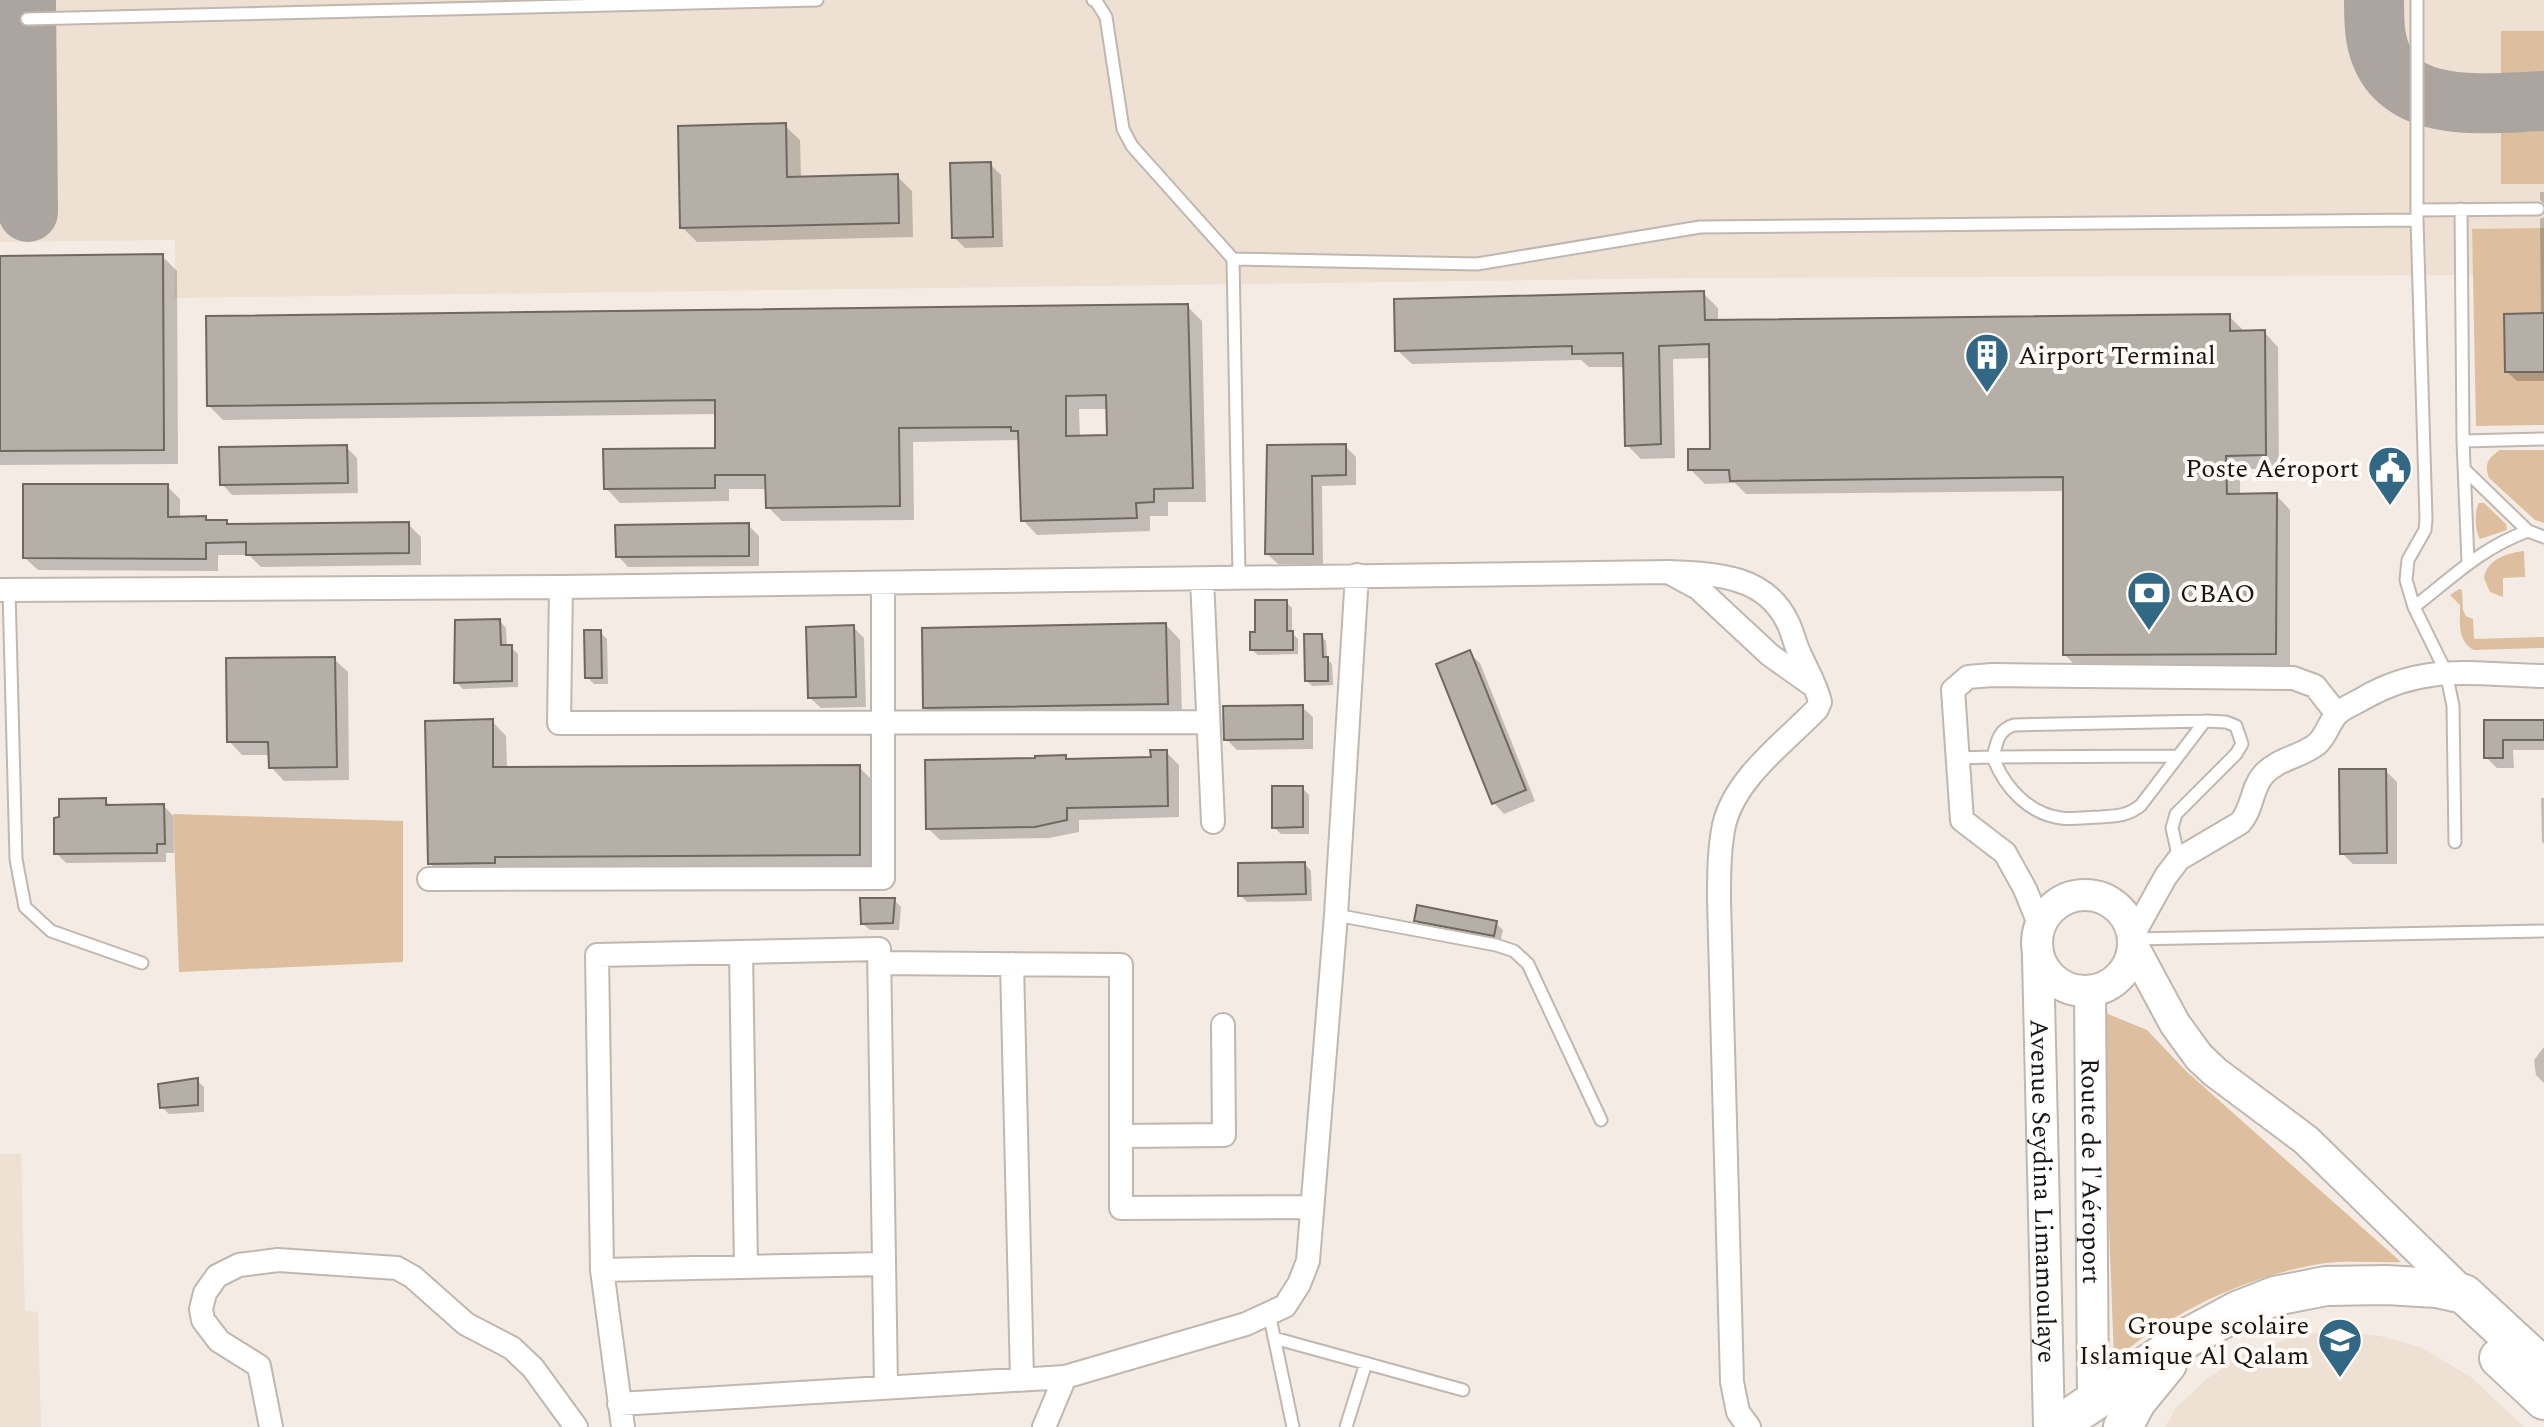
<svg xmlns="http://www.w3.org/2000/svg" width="2544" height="1427" font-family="Spectral,serif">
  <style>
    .built { fill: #eee1d3 }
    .green { fill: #ddbe9e }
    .shadow { fill: #0003; fill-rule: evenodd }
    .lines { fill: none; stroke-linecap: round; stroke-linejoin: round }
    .taxiway { stroke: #aca59f; stroke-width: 60 }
    .building { fill: #b6afa7; stroke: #6f6861; stroke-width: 2; fill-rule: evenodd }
    .lane-casing { stroke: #bfb7b0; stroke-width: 15 }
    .street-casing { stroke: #bfb7b0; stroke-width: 26 }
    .secondary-casing { stroke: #bfb7b0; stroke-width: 34 }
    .highway-casing { stroke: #bfb7b0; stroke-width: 42 }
    .lane { stroke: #fff; stroke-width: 11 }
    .street { stroke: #fff; stroke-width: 22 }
    .secondary { stroke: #fff; stroke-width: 30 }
    .highway { stroke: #fff; stroke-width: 38 }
    .labels { text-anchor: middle; stroke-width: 8; stroke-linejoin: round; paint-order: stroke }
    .poi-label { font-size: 26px; fill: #181512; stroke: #fffaf5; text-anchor: start }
    .street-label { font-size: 26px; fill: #181512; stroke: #fffaf5 }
  </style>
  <rect width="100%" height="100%" fill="#f4ece4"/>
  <path class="built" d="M0,0H2544V228L2472,230L2473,275L1705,278L174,298L175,240L0,242Z
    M0,1154H21L25,1311L38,1312L41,1427H0Z
    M2340,1331L2380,1336L2420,1347L2471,1377L2524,1427H2165L2175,1409L2204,1381L2240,1356L2302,1334Z"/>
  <path class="green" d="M2501,31H2544V89H2501Z
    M2501,120H2544V184H2501Z
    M2544,228V425L2476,426L2472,229Z
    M2500,450H2544V523L2535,520L2489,478C2484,464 2488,458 2500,450Z
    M2479,503H2484L2506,524L2507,530L2480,539C2475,531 2474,511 2479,503Z
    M2524,551L2525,577L2503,578V597L2490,592L2484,578C2487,559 2507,553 2524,551Z
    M2459,589L2462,590L2463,610L2466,616L2473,619L2474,639L2544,637V648L2474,650C2457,641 2460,622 2460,605L2450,595Z
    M173,814L403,821V962L179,972Z
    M2101,1011L2147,1030L2187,1072L2401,1262C2376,1263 2350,1260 2326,1263C2251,1274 2172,1311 2114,1360Z"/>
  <path class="shadow" d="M785,126L800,140L801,178L897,176L912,191L913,237L697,242L682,227Z
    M990,164L1001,175L1003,247L965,248L954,237Z
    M2540,192H2544V204L2540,200Z
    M2544,217V381H2517L2507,372L2541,315L2540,219Z
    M162,256L177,271L178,464L0,465V258Z
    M1703,293L1718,308V322L2229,316L2244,331L2264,332L2278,347L2279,469H2240V496L2276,495L2290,510V668L2079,669L2065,655V491L1746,494L1735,483L1705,484L1690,469L1712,451L1711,358L1673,359L1675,458L1641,459L1627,445L1625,367H1589L1581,360L1412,364L1397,350Z
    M1187,306L1202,321L1206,502H1168V516H1150V531L1037,535L1023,520L1021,440L913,442L914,520L782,521L768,507L767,489H729V501L620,503L606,488L717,450V414L223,420L209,406ZM1079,409H1108L1109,437H1080Z
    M1345,446L1356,457V485L1322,486L1323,564H1278L1267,554L1269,447Z
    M346,447L357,458L358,493L232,495L222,484Z
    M167,486L180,499V519L205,518L209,522H226L231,526L408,524L421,537V565L261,567L249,555H218V571L38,570L25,558Z
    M748,525L759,536V566L628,567L618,556Z
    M1286,602L1292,608V633L1298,639V654L1258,655L1252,650L1257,634Z
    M500,621L506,628L507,647H511L518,654V687L463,689L456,682Z
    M1166,625L1180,640L1182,718L940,722L925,708Z
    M853,627L864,638L866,707L821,708L810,698Z
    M600,632L607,639L608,684H594L587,677Z
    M1321,636L1326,641L1327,659L1332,664L1333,685L1312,686L1307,681Z
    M1469,653L1480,663L1535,801L1504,814L1494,803Z
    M334,659L348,672L349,780L284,781L271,767V755H242L229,741Z
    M1302,707L1313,717V749L1237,750L1226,739Z
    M492,721L506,736L507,768L859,767L874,782V869L444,878L430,863Z
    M2486,722H2544V750H2513L2514,768H2497L2486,757Z
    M1166,752L1179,765V817L1079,820V832L1049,838L940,840L928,828L1037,760L1065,757L1069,761L1153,759Z
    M2386,771L2397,782V864H2353L2342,853Z
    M1302,788L1309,795V834H1281L1274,827Z
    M2541,798H2544V844L2542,842Z
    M105,800L112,807L164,806L173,816L174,853H166V862L66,863L56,853Z
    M1305,864L1311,871L1312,901L1247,902L1240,895Z
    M894,900L901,907L899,930H870L863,924Z
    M1416,920L1496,923L1503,930L1500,942L1423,927Z
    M2544,1047V1083L2536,1075L2534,1060Z
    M197,1081L204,1087V1112L169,1114L162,1107Z"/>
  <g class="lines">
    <path class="taxiway" d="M26,0L28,212
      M2374,0C2374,12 2374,25 2376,37C2390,118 2485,103 2544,101"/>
  </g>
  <path class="building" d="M786,123L787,177L898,174L899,223L680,228L678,126Z
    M991,162L993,237L952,238L950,163Z
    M163,254L164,450L0,451V256Z
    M1704,291L1705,320L2230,314V331L2265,330L2266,455L2226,456L2227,494L2277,493L2276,654L2063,655V477L1730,481L1729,470H1688V449H1710L1709,344L1659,346L1661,444L1625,446L1623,353L1572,354V346L1395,351L1394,299Z
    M1188,304L1193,488L1154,489V502L1136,503L1137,518L1021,521L1018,431H1011V427L899,428L900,506L766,508L765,475H715V488L604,489L603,449L715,448V400L207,406L206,316ZM1106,395L1107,435L1066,436V396Z
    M2544,313V372H2505L2504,314Z
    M1346,444V475L1312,476L1313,554H1265L1267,445Z
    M347,445L348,483L220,485L219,447Z
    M23,484H168V517L206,516V520H227V524L409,522V553L246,555V542L206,543V559L23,558Z
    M749,523V556L616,557L615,525Z
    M1255,600H1287V631H1293V650H1250V632H1255Z
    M500,619L501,645H512V681L454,683L455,620Z
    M1166,623L1168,704L923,708L922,628Z
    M854,625L856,697L808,698L806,627Z
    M584,630H601L602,678H585Z
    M1304,634H1322L1323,657H1328V681H1305Z
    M1470,650L1526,790L1492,804L1436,664Z
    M335,657L337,767L269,768L268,742H227L226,658Z
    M1303,705V739L1224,740L1223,706Z
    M493,719V767L860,765V855L495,857V863L428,864L425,721Z
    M2484,720H2544V740H2503V758H2484Z
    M1150,750H1167L1168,806L1067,808V820L1035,827L926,829L925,760L1035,758V756L1066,755V759L1151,757Z
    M2339,769H2386L2387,853L2340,854Z
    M1272,786H1303V827L1272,828Z
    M106,798V805L164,804L165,844H157V853L54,854V818L59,817V799Z
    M1305,862L1306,894L1238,896V863Z
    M860,898H895L893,923L861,924Z
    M1417,905L1497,921L1494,936L1414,921Z
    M198,1078V1105L160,1108L158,1084Z"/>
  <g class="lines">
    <g class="lane-casing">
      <path id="lane" d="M1093,0L1096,1L1106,17L1123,129L1132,146L1233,259L1239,577
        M2417,0V220L2426,519L2425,530L2408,560L2406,580L2414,607L2446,672L2453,706L2455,842
        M27,19L817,0
        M2461,209L2463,441L2468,562
        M2417,210L2538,209
        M1233,259L1477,264L1700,227L2417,220
        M2463,441L2543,439
        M2464,469L2528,531L2544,537
        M9,590L16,859L25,907L51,931L142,963
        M2414,607C2453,577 2481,548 2528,531
        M2178,756L1993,757C2004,787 2029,814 2061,818C2074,820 2087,817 2100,817C2116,816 2128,816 2141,805L2205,721
        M1956,758L1993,757C1997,742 1998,730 2014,725L2205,721L2226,722L2236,726L2242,744L2236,754L2176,814L2172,828L2179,859
        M1336,915L1496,945L1514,951L1528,964L1601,1120
        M2133,939L2544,931
        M1269,1313L1293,1427
        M1274,1338L1463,1390
        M1346,1427L1366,1363"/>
    </g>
    <g class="street-casing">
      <path id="street" d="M1672,574L1698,588L1770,655L1811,684
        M1202,579L1213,822
        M561,587L559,723L1208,722
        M0,590L561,587L1668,572C1713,574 1764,574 1787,621C1792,630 1794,641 1798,650C1805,667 1816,684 1820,702L1817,709C1785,742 1735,778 1724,825C1719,850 1719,875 1719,900L1732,1382L1738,1412L1749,1427
        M429,879L883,878V583
        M2040,926L2025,889L2005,853L1962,820L1953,690L1968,677L1992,675L2293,678L2315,686L2337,714
        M2133,935L2166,876L2179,859L2240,823C2253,809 2251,788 2264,774C2279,758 2301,757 2317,744C2327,735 2329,722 2337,714C2344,707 2356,703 2364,698C2426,662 2476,675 2544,676
        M741,952L746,1267
        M880,963L1121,965V1208L1312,1207
        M1012,964L1022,1379
        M1121,1136L1224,1135L1223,1025
        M602,1270L884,1264
        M619,1404L1065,1377
        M271,1427L259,1366L219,1341L203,1320L201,1309L205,1293L217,1276L239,1265L278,1260L397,1268L413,1277L466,1324L512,1348L533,1368L576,1427
        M623,1427L602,1270L597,955L879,949L886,1386
        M1044,1427L1065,1377L1246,1324L1285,1306L1299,1284L1308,1261L1336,915L1357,575"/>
    </g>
    <g class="secondary-casing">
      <g id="secondary">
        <circle cx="2085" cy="943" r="48"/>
        <path d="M2133,946L2175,1024L2199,1057L2215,1072L2306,1140L2464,1294"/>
        <path id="s1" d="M2038,957L2049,1427"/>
        <path id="s2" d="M2090,991L2093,1400"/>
      </g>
    </g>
    <g class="highway-casing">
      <path id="highway" d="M2499,1358L2544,1400
        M2056,1427L2187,1338L2237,1311L2275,1296L2326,1286L2386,1285L2437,1288L2464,1294L2544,1368
        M2123,1427L2136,1402L2167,1364"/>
    </g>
    <use href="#lane" class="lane"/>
    <use href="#street" class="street"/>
    <use href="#secondary" class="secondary"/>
    <use href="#highway" class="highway"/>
  </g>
  <defs>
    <g id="building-pin" transform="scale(2.3)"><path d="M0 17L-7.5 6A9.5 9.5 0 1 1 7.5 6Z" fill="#336884" stroke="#fffaf5"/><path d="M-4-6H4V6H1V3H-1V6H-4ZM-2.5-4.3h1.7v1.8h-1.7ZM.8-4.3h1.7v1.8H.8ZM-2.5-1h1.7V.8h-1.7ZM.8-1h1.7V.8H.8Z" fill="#fff"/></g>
    <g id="civic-pin" transform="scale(2.3)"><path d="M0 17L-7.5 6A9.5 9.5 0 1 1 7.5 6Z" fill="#336884" stroke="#fffaf5"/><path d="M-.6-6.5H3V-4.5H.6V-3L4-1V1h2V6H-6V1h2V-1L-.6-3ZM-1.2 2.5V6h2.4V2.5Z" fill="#fff"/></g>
    <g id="bank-pin" transform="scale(2.3)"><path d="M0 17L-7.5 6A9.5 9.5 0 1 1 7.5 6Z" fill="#336884" stroke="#fffaf5"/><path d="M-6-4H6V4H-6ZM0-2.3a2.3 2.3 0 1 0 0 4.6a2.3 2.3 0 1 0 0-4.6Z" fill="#fff"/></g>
    <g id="school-pin" transform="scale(2.3)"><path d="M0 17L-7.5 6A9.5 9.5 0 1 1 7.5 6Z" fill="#336884" stroke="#fffaf5"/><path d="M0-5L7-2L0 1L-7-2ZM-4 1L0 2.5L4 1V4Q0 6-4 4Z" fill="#fff"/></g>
  </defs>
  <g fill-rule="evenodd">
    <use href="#building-pin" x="1987" y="355"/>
    <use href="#civic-pin" x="2390" y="468"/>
    <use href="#bank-pin" x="2149" y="593"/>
    <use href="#school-pin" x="2340" y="1340"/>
  </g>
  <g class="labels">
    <g class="poi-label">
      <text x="2018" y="364">Airport Terminal</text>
      <text x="2359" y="477" text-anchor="end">Poste Aéroport</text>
      <text x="2180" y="602">CBAO</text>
      <text x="2309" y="1334" text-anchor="end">Groupe scolaire<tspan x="2309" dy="30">Islamique Al Qalam</tspan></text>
    </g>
    <g class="street-label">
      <text dy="9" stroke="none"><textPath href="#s2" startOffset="180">Route de l'Aéroport</textPath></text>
      <text dy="9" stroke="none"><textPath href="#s1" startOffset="234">Avenue Seydina Limamoulaye</textPath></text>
    </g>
  </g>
</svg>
